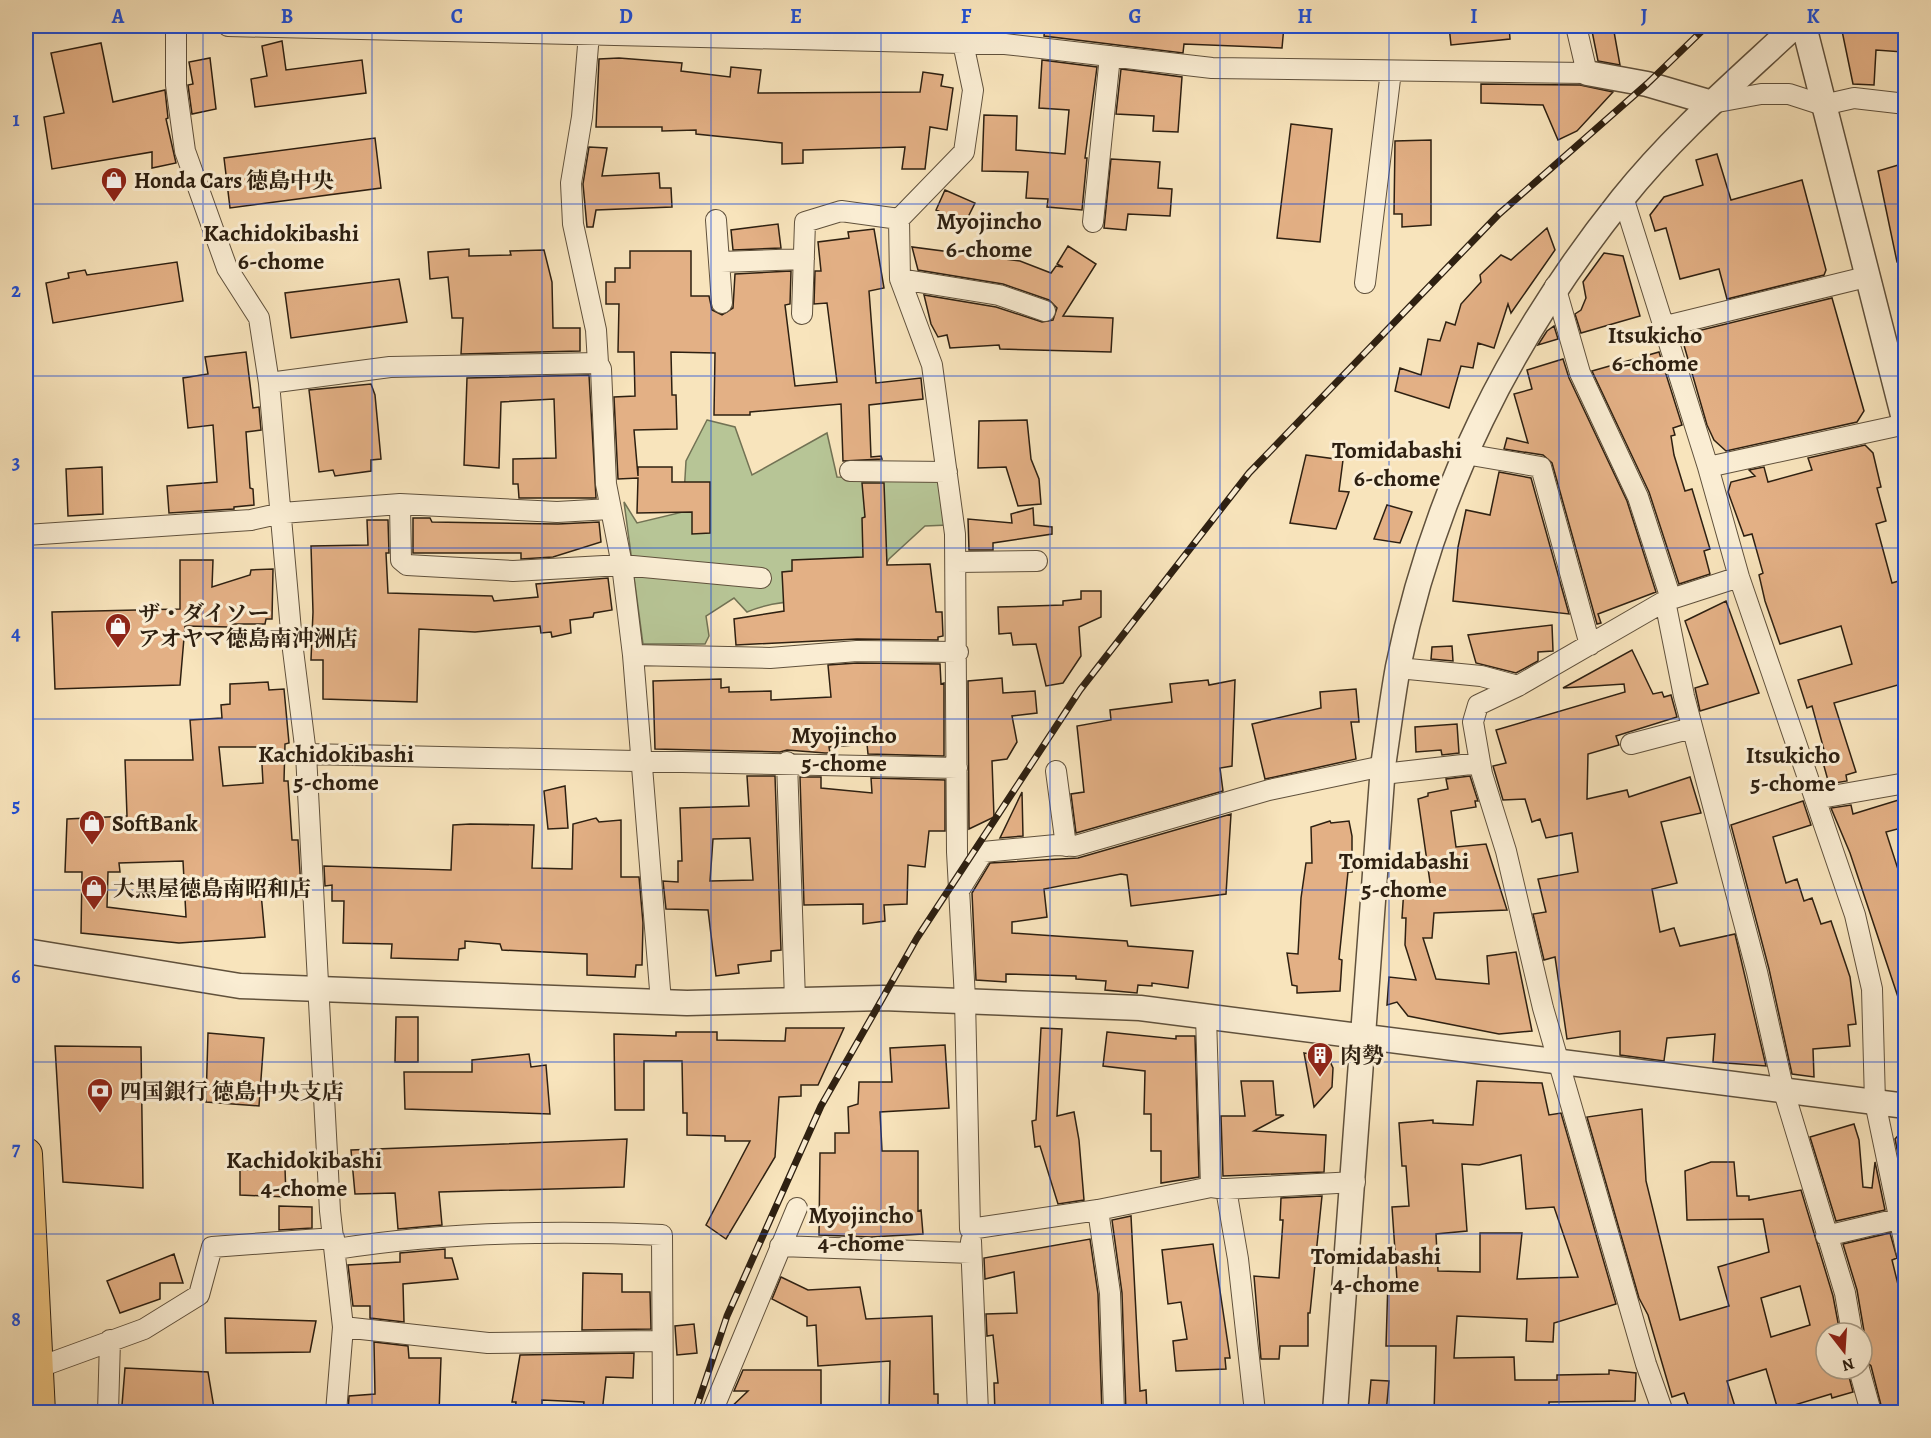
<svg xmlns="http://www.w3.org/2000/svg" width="1931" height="1438" font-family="Alegreya,'Noto Serif JP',serif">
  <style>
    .green { fill: #b7c596; stroke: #727254; stroke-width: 1.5 }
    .building { fill: #e3b085; stroke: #2e2011; stroke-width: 1.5; fill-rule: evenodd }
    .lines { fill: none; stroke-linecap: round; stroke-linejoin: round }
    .minor-casing { stroke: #60513c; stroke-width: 22 }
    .tertiary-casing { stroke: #60513c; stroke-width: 27 }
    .trunk-casing { stroke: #2e2011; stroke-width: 34 }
    .minor { stroke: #faedd3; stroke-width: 20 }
    .tertiary { stroke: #faedd3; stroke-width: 24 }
    .trunk { stroke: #ecc27e; stroke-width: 32 }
    .rail-casing { stroke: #2e2011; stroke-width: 7 }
    .rail { stroke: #faedd3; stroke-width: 4.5; stroke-dasharray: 14; stroke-linecap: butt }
    .grid { fill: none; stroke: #1d4ed8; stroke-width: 1.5; stroke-opacity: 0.55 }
    .labels { text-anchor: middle; stroke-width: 6; stroke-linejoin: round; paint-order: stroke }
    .poi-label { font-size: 22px; font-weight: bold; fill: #2e2011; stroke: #faedd3; text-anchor: start }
    .neighbourhood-label { font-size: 24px; font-weight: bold; fill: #2e2011; stroke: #faedd3 }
    .neatline { fill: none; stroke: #1d4ed8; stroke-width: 2 }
    .grid-label { font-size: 20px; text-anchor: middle; font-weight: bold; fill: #1d4ed8 }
  </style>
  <rect width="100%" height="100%" fill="#f8e4bc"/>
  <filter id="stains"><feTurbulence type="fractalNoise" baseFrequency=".00333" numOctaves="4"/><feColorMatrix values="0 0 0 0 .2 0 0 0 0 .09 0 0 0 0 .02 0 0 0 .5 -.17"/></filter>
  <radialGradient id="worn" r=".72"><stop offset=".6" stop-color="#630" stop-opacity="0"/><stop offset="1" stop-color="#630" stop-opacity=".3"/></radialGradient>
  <path class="green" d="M707,420L735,427L752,475L827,433L837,477L938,479L948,525L925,526L889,559L863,607C824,601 785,596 747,612L734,598L706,616L709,636L705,644H643L624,502L637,523L683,512L686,461Z"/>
  <path class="building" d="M1045,26H1284L1282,48L1184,44L1183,53L1044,36Z
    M1449,26H1509L1510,39L1451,45Z
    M1591,26H1613L1620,65L1598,61Z
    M1841,26H1905L1903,52L1876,50L1874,85L1853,84Z
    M282,41L286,70L362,60L366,93L255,107L251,79L267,76L262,46Z
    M101,43L113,102L165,90L168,118L166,119L176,163L152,168V152L52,169L44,117L64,113L51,53Z
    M210,58L216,109L192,114L188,85L193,84L189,62Z
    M619,58L682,63L681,71L730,77L731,67L761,70L758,93L920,92L923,72L943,75L941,86L953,88L947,130L930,127L925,169H902L905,147L803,150V163L782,164V143L696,134V130L662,131V127H596L599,59Z
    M1042,60L1097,67L1085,158H1087L1082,210L1047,207L1048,199L1026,198L1028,172L982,171L984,115L1017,116L1016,150L1065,154L1069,110L1039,108Z
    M1121,69L1182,77L1178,132L1153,131L1154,116L1116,114Z
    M1481,84L1580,85L1613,92L1577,131L1558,140L1543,105L1481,103Z
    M1291,124L1332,129L1320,242L1277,238Z
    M375,138L381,188L230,208L224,158Z
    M1431,140V225L1402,227V214H1394L1395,141Z
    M589,147L607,148L602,176L659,173L660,188H671L672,207L596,210L593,227H587L583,184Z
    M1717,154L1731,200L1802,180L1826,270L1824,275L1727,299L1719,269L1680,279L1666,228L1655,231L1650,215L1664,197L1703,185L1696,160Z
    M1111,159L1160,162L1158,188L1172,189L1170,216L1128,214L1126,230L1104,228Z
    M1905,163V261L1897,262L1878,171Z
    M945,190L975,203L965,223L936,210Z
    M778,224L781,248L733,250L731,230Z
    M1547,228L1555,250L1511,313L1508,304L1494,348L1478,343L1473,368L1461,366L1449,408L1395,391L1400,368L1421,375L1428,339L1440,341L1446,322L1455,325L1461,304L1481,282L1480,275L1501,255L1511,260Z
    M874,229L884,288L869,291L876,383L921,378L923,399L869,405L871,457L881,456L882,459L843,461L841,404L750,412V415H714L715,353L671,352L672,395H676L677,429L634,430L638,476V467H672V482H710V533L692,534V512L637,513L638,478L618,479L614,397L635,396L634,352H618L619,304H606V282H615V268H630V251H691V296H709L712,310L722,315L733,308L735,274L791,271L790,304L785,305L795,386L837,382L827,303L814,304L815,271H821L818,242L849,238L848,232Z
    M1068,246L1096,264L1063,316L1113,318L1111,352L1000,349L999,345L950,348L947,335L938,337L931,324L924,295L996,307L1042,322L1053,320L1057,308L1049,300L1003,284L918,270L912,247L1020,261L1051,273L1056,266L1063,267L1057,264Z
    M469,249V256L511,255L510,251L544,250L552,282L553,328H580V351L461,354L463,318H452L448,277L430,279L428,252Z
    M1604,253L1623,256L1640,316L1581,333L1575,314L1581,310L1586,298L1583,282Z
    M177,262L183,301L53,323L46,283L69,278L68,273L85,270L87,275Z
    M399,279L407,322L291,338L285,293Z
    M1832,298L1864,411L1857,422L1726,451L1714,440L1707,425L1681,335Z
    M1554,326L1558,339L1538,345L1547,331Z
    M246,352L253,408L259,407L261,430L246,432L250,488L253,489L254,505L234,507V509L169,513L167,486L217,482L213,425L188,428L183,378L208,374L205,357Z
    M1659,352L1682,425L1673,428L1675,435L1671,436L1674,455L1685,491L1692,489L1710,549L1704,551L1710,574L1679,584L1649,492L1592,371Z
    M1563,359L1569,378L1627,501L1656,592L1598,614L1601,623L1597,624L1552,463L1543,455L1504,449L1507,438L1528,443L1514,394L1532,389L1527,370Z
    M589,375L596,498H519L518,484H513V459L556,458L554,399L501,402L499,468L464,465L467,378Z
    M371,384L375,395L381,459L371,460V471L335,476L333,470L319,472L309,390Z
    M1027,420L1031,459L1039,479L1041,504L1018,506L1006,467L978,468L979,421Z
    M1865,445L1873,453L1881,487L1877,488L1886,521L1876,524L1892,583L1905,579V683L1834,703L1856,772L1846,775L1847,781L1829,784L1822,759L1826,757L1812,706L1807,708L1798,680L1852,664L1841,626L1780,644L1765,601L1759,575L1763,573L1752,534L1744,536L1728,492L1731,482L1755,476L1749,470L1764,467L1768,482L1812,470L1808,458Z
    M1306,455L1343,460L1339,491L1349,492L1336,529L1290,523Z
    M102,467L103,514L68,516L66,469Z
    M1499,472L1531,478L1569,614L1453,601L1458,547L1466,510L1490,515Z
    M862,483H884L887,565L930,564L936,612H942L943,636L938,637V640L857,639L736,645L734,619L784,611L782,572L792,571V560L863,557L862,518L865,517Z
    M1387,505L1412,512L1400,543L1374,539Z
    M1033,508L1034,525L1052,527V534L993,543V550H969L968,519L1012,523L1011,514Z
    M413,518H430L432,522L558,524L599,522L601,542L553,557L521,559V553H413Z
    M367,520H388L389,553H386L388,593L492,596L494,601L538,597L536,584L608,578L612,610L594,613L593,617L570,620L571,633L552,637L551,632L541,633L540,626L475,632L419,629L417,702L323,699V660H311L313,612L311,546L368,545Z
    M180,560H213L212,587L250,575L251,570L273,569L272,619H266L265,624H231L230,627L185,626L180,685L55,689L52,612L180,609Z
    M1081,591H1101V617L1079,627L1081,656L1063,683L1046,686L1036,644L1013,645L1011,633L999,634L998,607L1063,605V601L1081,599Z
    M1726,601L1759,693L1700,711L1695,688L1708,684L1685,621Z
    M1552,625L1553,651L1538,652V661L1516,673L1476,663L1468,635Z
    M1452,646L1453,661L1431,659L1432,647Z
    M1632,650L1653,694L1662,692L1664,697L1671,695L1677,717L1616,736L1619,745L1588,754L1587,799L1627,790L1629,797L1690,777L1701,813L1661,822L1677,883L1652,889L1660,932L1674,928L1680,946L1735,934L1766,1066L1713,1062L1715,1034L1667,1038L1664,1061L1620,1055V1031L1567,1039L1555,957L1544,960L1533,914L1546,912L1538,879L1578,872L1572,833L1546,838L1540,819L1532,822L1525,799L1503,800L1493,766L1506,763L1496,730L1625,692L1624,684L1563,688Z
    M857,663L940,664L941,684L944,683V756L868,754L867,744L829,747L830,753H825L787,750L780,752L655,749L653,681L721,679V688L729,687V692L771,691V700L831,697L828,665Z
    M1002,678L1003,693L1035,691L1037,713L1012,716L1017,742L1007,759L992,761L994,817L969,829L968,681Z
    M1208,680L1209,685L1235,680L1232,766L1220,768L1223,791L1076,833L1071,794L1084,792L1077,726L1111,720L1110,710L1172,702L1170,684Z
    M268,682L269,690L284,689L289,743L285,744L284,781H288L292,840H298L301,889L261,893L265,937L179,943L81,933L82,872H65L67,819L127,816L125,760H193L190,720L222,718L221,705L230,704V684ZM219,747H261L263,783L223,786ZM183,861L186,917L107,907L108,872H120L119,863Z
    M1356,689L1359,722H1351L1356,759L1265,779L1252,724L1321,708L1320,692Z
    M1457,724L1459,753L1442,755L1441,750L1416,752L1415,727Z
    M747,776H775L781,950L771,951V961L738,965L739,973L716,976L708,910L666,909L663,881L678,882V861H682L680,808L749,806ZM750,838L753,880L710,881L713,839Z
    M1470,776L1478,801H1475L1476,807L1451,811L1456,847L1486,844L1507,910L1434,913L1432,938H1423L1436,979L1489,984L1487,956L1516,952L1532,1031L1499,1034L1408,1016L1397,1002L1387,1005L1389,977L1416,980L1405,945L1406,918H1402L1404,888L1431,889L1418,799L1428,796V793L1448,789L1446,779Z
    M800,777H821V788L872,793L871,778L945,780V831H929L925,867L908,865L907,904L884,905L885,921L863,924V904L804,905Z
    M565,786L568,828L548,829L544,791Z
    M1022,792L1023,836L1000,838Z
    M1905,798V827L1886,832L1905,891V1005L1901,1006L1850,853L1831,808L1851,805L1853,814Z
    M1803,801L1811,825L1773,837L1786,883L1797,879L1804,901L1812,898L1821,924L1831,921L1850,977L1856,1024L1848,1025L1850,1046L1813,1049L1814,1077L1792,1074L1769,969L1731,825Z
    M1231,814L1226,894L1131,906L1127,875L1121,874L1044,889L1047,917L1012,922V933L1127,941L1128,946L1193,951L1188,988L1152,983V986L1138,985L1137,993L1105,990L1106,981L1076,979V976L1006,974V982L976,980L972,893L990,863L1078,858Z
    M596,818L599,822L621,820V877H639L643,923L642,965H636L635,977L587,975V954L502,950L500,944L465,941V948L459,949L458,960L391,958L392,944L343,943L344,901H332V885L325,886L324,866L451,870L453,825L470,824L534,825L532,868L572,869L573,824Z
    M1330,821L1331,823L1349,821L1352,836V872H1348L1339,959L1342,960L1340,991L1297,993V986L1292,985L1287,953L1298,954L1301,898L1306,863H1312L1311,827Z
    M396,1017H418V1062H395Z
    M786,1028H844L818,1085H801V1096L779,1097L775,1157L726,1239L706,1225L750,1141H725V1136L687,1135V1113H683L682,1061H644V1110H615L614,1034L676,1036V1032H717V1040L785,1041Z
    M1041,1028L1062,1029L1057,1116L1074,1112L1079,1140L1084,1200L1058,1204L1040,1146L1035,1147L1032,1121L1036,1120Z
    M1107,1032L1176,1039V1036H1195L1199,1177L1161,1183V1151H1151V1114H1144L1145,1071L1103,1066Z
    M208,1033L264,1038L259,1106L206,1102Z
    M945,1045L949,1108L880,1112L882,1151H918V1211L921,1210L923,1234L871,1237L819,1235L820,1153H835V1133H849L848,1107L858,1104L859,1082H892L890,1048Z
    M55,1046L141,1047L143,1188L63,1182Z
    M1304,1053L1328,1057L1333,1068L1332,1087L1314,1107Z
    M529,1054L531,1067L546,1065L550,1114L405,1109L404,1072H472V1060Z
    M1241,1081H1273L1276,1115H1284L1254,1131L1326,1135L1324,1172L1223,1176L1221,1116H1245Z
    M1477,1081L1542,1083L1549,1115L1561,1113L1616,1304L1554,1323L1553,1342L1526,1341L1527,1319L1457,1316L1454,1358L1514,1357L1515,1380H1557V1375L1609,1374V1370L1636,1373L1635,1401L1549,1402V1406L1510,1407V1413H1434L1436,1346H1386L1388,1280H1397L1392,1207L1409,1206L1406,1166H1402L1399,1123L1433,1120V1123L1473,1125ZM1521,1155L1526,1209L1554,1207L1578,1277L1517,1279L1522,1233H1480V1272L1438,1271L1436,1234L1467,1231L1462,1164L1479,1165Z
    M1642,1109L1646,1181L1680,1320L1729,1306L1718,1267L1769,1252L1763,1219L1687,1220L1685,1171L1711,1162H1734L1737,1196H1749V1200L1801,1190L1833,1296L1840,1333H1826V1369H1847L1853,1392L1832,1398L1831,1394L1778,1410L1766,1369L1727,1381L1737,1413H1691L1684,1393L1672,1397L1648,1315L1639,1298L1587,1117ZM1800,1286L1810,1325L1771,1337L1761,1298Z
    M1854,1124L1859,1140L1863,1187L1872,1188L1875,1162L1885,1210L1836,1221L1810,1137Z
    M1905,1128V1189L1895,1139Z
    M627,1139L624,1187L439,1192L442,1225L398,1229L395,1193L355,1194L351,1150Z
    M285,1168L286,1197L240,1195V1170Z
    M1322,1196L1310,1313H1308V1346H1280L1279,1359H1261L1254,1276L1279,1278L1283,1220H1280L1281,1198Z
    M279,1206L312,1207V1228L279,1230Z
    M1131,1216L1140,1391L1146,1390L1147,1413H1126L1122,1293L1112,1220Z
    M1890,1233L1897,1258L1892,1260L1905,1313V1413H1883L1871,1366L1862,1357L1864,1331L1857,1290L1843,1244Z
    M1090,1239L1098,1294L1102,1413H995L994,1383H998L993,1335L987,1336L986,1314L1017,1313L1014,1272L985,1279L984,1258Z
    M1213,1244L1230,1358H1225L1226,1369L1176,1371L1173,1341L1187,1339L1181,1302L1168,1304L1162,1250Z
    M445,1249V1258H452L458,1279L403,1284L404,1322L370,1318V1306H353L348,1265L400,1262V1253Z
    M174,1254L183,1283H160V1299L120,1313L107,1281Z
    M583,1273L622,1274V1292H650L651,1329L582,1330Z
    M781,1277L808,1290L860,1287L866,1319L932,1316L934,1394H938V1413H889L890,1361L818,1366L816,1325L807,1326V1317L772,1299Z
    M225,1318L316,1321L310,1352L226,1353Z
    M694,1324L697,1353L677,1355L675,1326Z
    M374,1342L408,1346L409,1358H441L439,1413H348L349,1396L375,1394Z
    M634,1353L633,1378L606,1377L602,1413H583L584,1402L542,1400V1413H515L516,1402H512L520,1355Z
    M125,1368L208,1372L214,1408L122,1405Z
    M743,1370H821V1413H725L748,1391H734Z
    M1371,1380L1389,1381L1386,1413H1368Z"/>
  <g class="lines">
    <g class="minor-casing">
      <path id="minor" d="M176,26V85L185,151L227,268L259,318L269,383
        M228,26L1005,44L1212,68L1587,73L1576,26
        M926,26L953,40
        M589,34L582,117L571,183L573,224L596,330L598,363
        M963,43L973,90L964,152L899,219L900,279L932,365L955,534L957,852L965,999L970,1229L1098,1210L1211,1187L1226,1189L1355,1182
        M1712,103L1761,94H1789L1823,105L1854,98L1906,104
        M1623,197L1708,467L1739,577L1855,915L1872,989L1875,1102L1906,1250
        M716,220L722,303
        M1093,222L1110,56
        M721,262L804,259
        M900,279L999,295L1045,311
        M1365,283L1391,71
        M1555,286L1580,373L1638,497L1671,599
        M802,314L805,222L841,211L899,219
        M1662,327L1866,277
        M1465,454L1541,467L1590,645
        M1708,467L1906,424
        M850,471L947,472
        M400,504L557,512L610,509
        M26,535L251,520L282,513L400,504L401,560L407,565L513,571L622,565L761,578
        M956,562L1037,561
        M1665,601L1739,577
        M1398,668L1481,676L1518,686
        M1631,744L1692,728
        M306,754L292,642L269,383L390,367L598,363L601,369L606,484L622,565L633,655
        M787,762L795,1000
        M1056,771L1066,846
        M1383,774L1480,763
        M1815,799L1906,783
        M960,889L983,852L1056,845L1075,846L1269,790L1383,766
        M661,1002L633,655L770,658L857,651L958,652
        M1206,1016L1211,1187
        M1226,1189L1238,1259L1255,1412
        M1098,1210L1110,1293L1114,1412
        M1826,1236L1898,1219
        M971,1241L978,1412
        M780,1246L971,1253
        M336,1249C443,1232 554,1230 662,1235L663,1412
        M343,1327L488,1343L661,1341
        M37,1368L144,1329L199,1295L212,1247L334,1238
        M1859,1369L1871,1412
        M108,1412L110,1340
        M336,1412L343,1327L330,1211L306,754L957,768
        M712,1412L797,1208
        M1663,1412L1646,1364L1543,1008L1506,851L1482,774L1473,722L1478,705L1518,686L1665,601L1684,696L1757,972L1784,1092L1845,1293L1852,1333"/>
    </g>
    <g class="tertiary-casing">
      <path id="tertiary" d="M1804,26L1906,427
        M1587,73L1647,84L1712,103
        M26,951L240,986L687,1003L883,998L1140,1008L1906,1106
        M1335,1412L1383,766C1388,733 1392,700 1398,667C1434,491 1510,339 1622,199C1673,135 1736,81 1795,26"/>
    </g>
    <g class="trunk-casing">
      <path id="trunk" d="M26,1154L39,1412"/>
    </g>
    <use href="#minor" class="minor"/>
    <use href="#tertiary" class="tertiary"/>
    <use href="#trunk" class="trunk"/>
    <g class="rail-casing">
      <path id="rail" d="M695,1412L727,1316L821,1106L917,938L1080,690L1249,473L1499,214L1647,84L1707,26"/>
    </g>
    <use href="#rail" class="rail"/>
  </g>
  <path class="grid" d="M203,26V1412M372,26V1412M542,26V1412M711,26V1412M881,26V1412M1050,26V1412M1220,26V1412M1389,26V1412M1559,26V1412M1728,26V1412M26,204H1906M26,376H1906M26,548H1906M26,719H1906M26,890H1906M26,1062H1906M26,1234H1906"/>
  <defs>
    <g id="shop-pin" transform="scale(1.35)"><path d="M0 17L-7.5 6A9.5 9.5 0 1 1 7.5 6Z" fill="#8f2418" stroke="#faedd3"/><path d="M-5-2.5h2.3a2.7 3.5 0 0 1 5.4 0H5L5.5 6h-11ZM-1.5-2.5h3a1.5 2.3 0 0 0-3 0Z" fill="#fff"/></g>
    <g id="building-pin" transform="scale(1.35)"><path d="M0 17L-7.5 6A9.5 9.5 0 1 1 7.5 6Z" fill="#8f2418" stroke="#faedd3"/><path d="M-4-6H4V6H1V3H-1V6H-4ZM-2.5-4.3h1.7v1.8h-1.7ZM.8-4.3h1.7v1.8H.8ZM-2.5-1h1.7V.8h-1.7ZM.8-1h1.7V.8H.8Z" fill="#fff"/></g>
    <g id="bank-pin" transform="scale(1.35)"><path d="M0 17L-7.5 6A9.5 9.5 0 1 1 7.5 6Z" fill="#8f2418" stroke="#faedd3"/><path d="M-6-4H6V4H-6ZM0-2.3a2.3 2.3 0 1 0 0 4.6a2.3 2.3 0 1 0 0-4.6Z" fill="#fff"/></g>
  </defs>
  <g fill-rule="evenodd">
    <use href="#shop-pin" x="114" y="180"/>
    <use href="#shop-pin" x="118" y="626"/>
    <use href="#shop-pin" x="92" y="823"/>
    <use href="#shop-pin" x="94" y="888"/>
    <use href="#building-pin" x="1320" y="1055"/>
    <use href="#bank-pin" x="100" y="1091"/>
  </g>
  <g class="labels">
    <g class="poi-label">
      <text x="134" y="188">Honda Cars 徳島中央</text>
      <text x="138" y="621">ザ・ダイソー<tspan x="138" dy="25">アオヤマ徳島南沖洲店</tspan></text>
      <text x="112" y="831">SoftBank</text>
      <text x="113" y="896">大黒屋徳島南昭和店</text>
      <text x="1340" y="1063">肉勢</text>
      <text x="120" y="1099">四国銀行 徳島中央支店</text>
    </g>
    <g class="neighbourhood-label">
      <text x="989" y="229">Myojincho<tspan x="989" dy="28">6-chome</tspan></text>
      <text x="281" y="241">Kachidokibashi<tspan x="281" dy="28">6-chome</tspan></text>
      <text x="1655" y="343">Itsukicho<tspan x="1655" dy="28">6-chome</tspan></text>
      <text x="1397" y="458">Tomidabashi<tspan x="1397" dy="28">6-chome</tspan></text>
      <text x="844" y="743">Myojincho<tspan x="844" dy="28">5-chome</tspan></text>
      <text x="336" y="762">Kachidokibashi<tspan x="336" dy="28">5-chome</tspan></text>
      <text x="1793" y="763">Itsukicho<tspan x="1793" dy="28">5-chome</tspan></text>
      <text x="1404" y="869">Tomidabashi<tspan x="1404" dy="28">5-chome</tspan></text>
      <text x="304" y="1168">Kachidokibashi<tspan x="304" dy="28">4-chome</tspan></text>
      <text x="861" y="1223">Myojincho<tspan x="861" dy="28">4-chome</tspan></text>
      <text x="1376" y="1264">Tomidabashi<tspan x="1376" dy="28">4-chome</tspan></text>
    </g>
  </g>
  <rect width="1931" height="1438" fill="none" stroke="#f8e4bc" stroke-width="66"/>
  <g transform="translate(1844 1351) rotate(163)"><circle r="28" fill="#faedd3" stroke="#a89b85" stroke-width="1.5"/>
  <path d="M0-4.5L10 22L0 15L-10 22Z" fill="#8f2418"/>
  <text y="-9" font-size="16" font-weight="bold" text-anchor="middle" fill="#2e2011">N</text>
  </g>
  <rect x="33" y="33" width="1865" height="1372" class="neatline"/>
  <g class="grid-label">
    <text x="118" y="23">A</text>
    <text x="287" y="23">B</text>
    <text x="457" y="23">C</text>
    <text x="626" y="23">D</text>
    <text x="796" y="23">E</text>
    <text x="966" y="23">F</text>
    <text x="1135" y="23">G</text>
    <text x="1305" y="23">H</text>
    <text x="1474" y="23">I</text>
    <text x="1644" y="23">J</text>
    <text x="1813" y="23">K</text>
    <text x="16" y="126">1</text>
    <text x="16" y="297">2</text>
    <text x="16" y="469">3</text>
    <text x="16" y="640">4</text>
    <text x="16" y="812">5</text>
    <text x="16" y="983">6</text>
    <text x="16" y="1155">7</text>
    <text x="16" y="1326">8</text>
  </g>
  <rect width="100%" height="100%" filter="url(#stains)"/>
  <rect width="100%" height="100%" fill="url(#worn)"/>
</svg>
